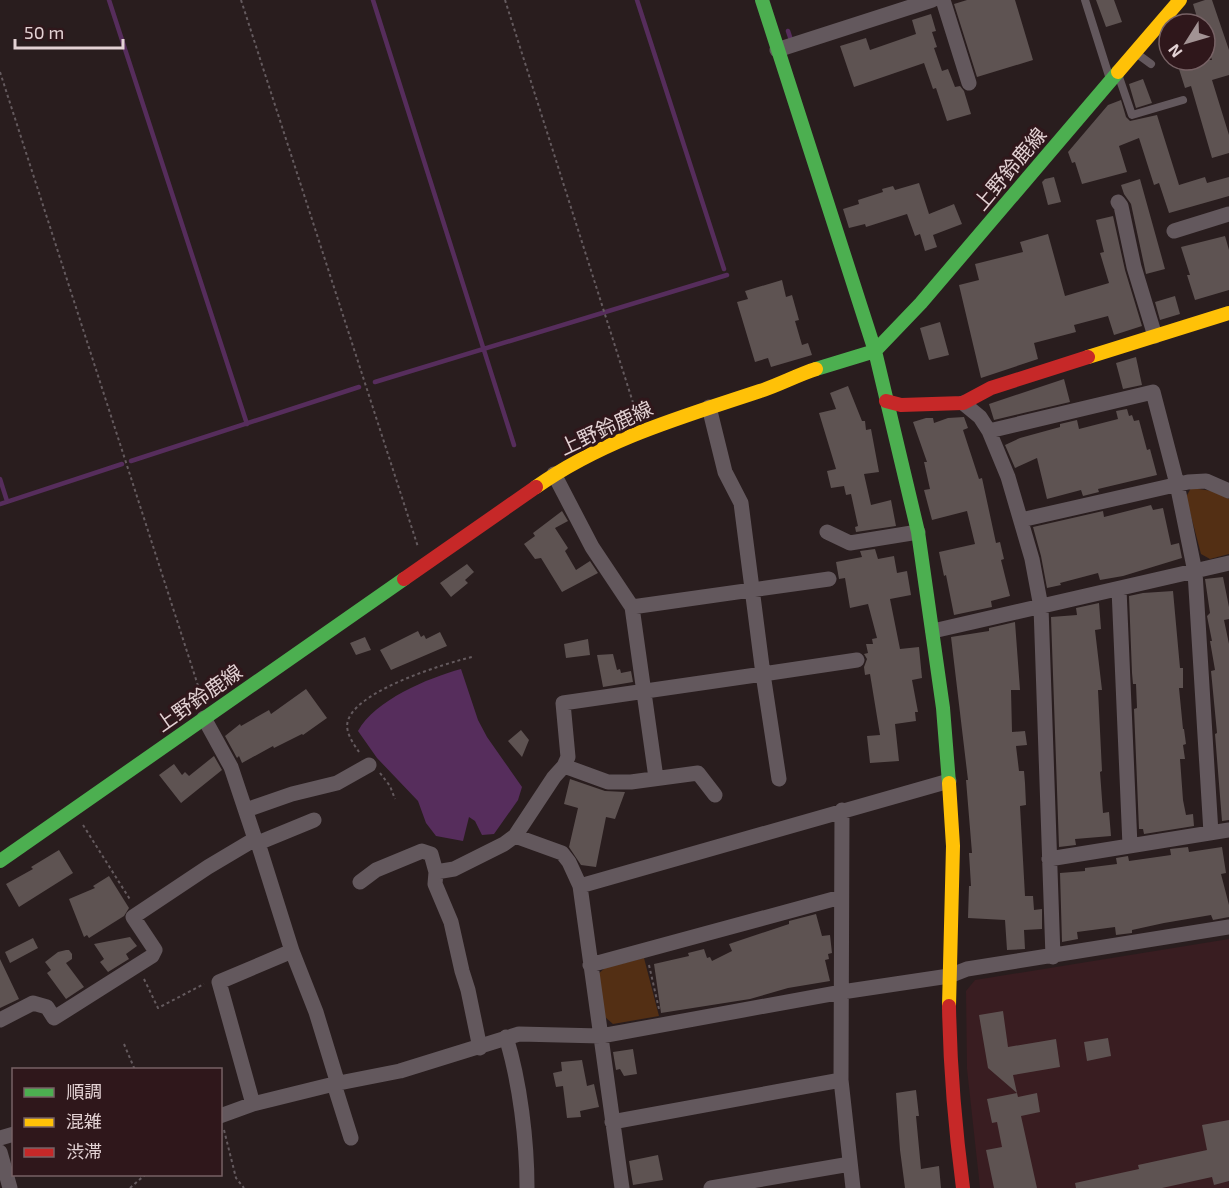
<svg xmlns="http://www.w3.org/2000/svg" width="1229" height="1188" font-family="'Exo 2','Noto Sans JP',sans-serif">
  <style>
    .built { fill: #391d21 }
    .green { fill: #532f14 }
    .water { fill: #562d5c }
    .lines { fill: none; stroke-linecap: round; stroke-linejoin: round }
    .stream { stroke: #562d5c; stroke-width: 4.5 }
    .building { fill: #5e5352 }
    .path { stroke: #645a5e; stroke-width: 2; stroke-dasharray: 3 3; stroke-linecap: butt }
    .lane { stroke: #63585d; stroke-width: 8 }
    .street { stroke: #63585d; stroke-width: 15 }
    .fast { stroke: #4caf50; stroke-width: 14 }
    .slow { stroke: #ffc107; stroke-width: 14 }
    .jam { stroke: #c62828; stroke-width: 14 }
    .labels { text-anchor: middle; stroke-width: 6; stroke-linejoin: round; paint-order: stroke }
    .street-label { font-size: 20px; fill: #e3d2d4; stroke: #2f171b }
  </style>
  <rect width="100%" height="100%" fill="#291d1e"/>
  <path class="built" d="M1229,939V1188H980L967,1069L966,991L975,980Z"/>
  <path class="green" d="M1191,488L1213,491L1229,499V554L1210,559L1201,554L1186,497Z
    M644,958L659,1016L613,1024L605,1017L598,974L605,968Z"/>
  <path class="water" d="M461,669L478,720L487,737L522,787L518,800L494,834L482,835L475,821L469,817L463,841L436,836L426,823L418,801L377,758L358,731C375,700 428,678 461,669Z"/>
  <g class="lines">
    <path class="stream" d="M109,0L247,424
      M373,0L514,445
      M637,0L724,269
      M788,31L791,40
      M375,382L727,275
      M131,461L359,387
      M0,479L7,501
      M0,504L122,464"/>
  </g>
  <path class="building" d="M967,0H1015L1033,60L977,77L954,4Z
    M1096,0H1114L1122,22L1106,27Z
    M1205,0H1212L1229,50V75L1212,80L1229,135V153L1212,158L1191,86L1185,88L1178,66L1183,60H1212L1205,38V24H1199L1193,4Z
    M931,14L936,31L932,32L937,47L934,48L942,71L948,69L955,87L960,86L964,91L971,114L947,121L936,88L933,89L924,63L854,87L840,46L866,38L870,50L916,34L912,20Z
    M1143,79L1152,103L1136,108L1129,84Z
    M1121,100L1126,117L1130,121L1157,115L1179,185L1205,177L1207,183L1229,177V196L1169,213L1159,183L1154,185L1139,138L1119,146L1127,172L1082,184L1075,162L1072,163L1068,152L1108,105Z
    M1054,177L1061,202L1048,205L1042,182L1045,179Z
    M1140,179L1165,269L1146,274L1131,204L1124,194L1121,185Z
    M919,183L929,214L954,204L962,224L933,235L937,247L925,251L920,234L915,236L907,214L866,227L865,224L849,228L843,209L859,204L858,200L883,192L882,189L893,186L895,190Z
    M1113,216L1125,270L1142,326L1114,335L1108,316L1074,325L1076,332L1034,343L1038,359L981,378L959,285L979,280L975,264L1023,252L1020,242L1048,234L1065,296L1109,283L1100,253L1104,252L1096,220Z
    M1225,236L1229,250V290L1195,300L1187,275H1190L1181,247Z
    M782,280L786,297L792,295L799,320L795,321L802,345L808,343L812,355L771,367L768,358L755,362L737,302L748,299L745,291Z
    M1175,296L1180,314L1160,320L1155,302Z
    M940,322L949,355L929,360L920,328Z
    M1136,357L1142,385L1123,389L1116,363Z
    M1064,379L1070,402L994,420L989,404Z
    M848,386L862,421H865L866,430L871,429L879,472L864,474L871,505L891,500L896,526L856,532L855,527L858,526L851,494L846,495L844,486L831,488L827,471L836,469L819,413L836,409L830,393Z
    M1127,409L1129,416L1132,415L1134,421L1139,420L1147,450L1150,449L1157,475L1098,489L1099,492L1083,496L1081,490L1047,499L1037,458L1015,468L1005,445L1020,438L1060,427V424L1077,420L1079,429L1118,419L1116,411Z
    M964,417L968,428L963,430L979,479L982,478L996,543L1000,542L1004,559L1001,560L1010,596L991,601L992,607L954,615L946,575L944,576L939,552L975,544L967,511L932,520L924,490L930,489L924,462H927L913,422L926,418H933L934,423L948,418Z
    M1151,505L1153,510L1163,508L1171,545L1179,543L1182,558L1123,576L1100,580L1098,573L1060,583L1061,585L1047,588L1041,556L1033,527L1103,511L1104,517Z
    M562,511L568,521L555,528L568,548L565,551L576,570L590,561L598,573L562,592L541,558L535,559L524,544L535,536L533,533Z
    M875,549L878,559L894,556L897,573L907,571L911,595L890,599L900,649L919,647L922,678L912,680L918,712H915L916,721L895,724L899,761L870,763L867,736L880,735L870,674L865,675L864,667L867,659L864,654L868,653L866,644H873L872,639L877,638L868,604L850,608L845,578L839,579L836,562L862,557L860,551Z
    M467,564L474,572L465,580L468,583L451,597L440,583Z
    M1223,577L1229,607V619L1224,620L1229,644V820L1222,821L1215,734L1217,733L1211,671L1215,670L1210,641H1212L1207,616L1210,613L1205,579Z
    M1173,591L1180,668H1183V688H1179L1183,729H1184L1186,744L1183,745L1185,759H1180L1183,800L1186,815L1193,814L1194,826L1144,834L1143,829H1139L1134,709L1137,708L1136,684H1133L1132,673L1129,596L1143,593Z
    M1099,603L1101,629L1095,630L1102,690H1098L1102,771L1100,772L1103,813L1109,812L1111,836L1075,839L1076,845L1059,847L1051,617L1077,615L1076,608Z
    M1015,622L1020,690H1011L1012,732L1025,731L1027,745L1016,746L1019,771H1024L1025,783L1026,805L1020,806L1025,896H1033L1034,910L1042,909V929L1024,930L1025,949L1007,950L1005,920L968,918L969,886H971L969,853H972L966,780H968L951,637L989,631V628Z
    M418,631L421,637L424,635L426,639L440,632L447,646L391,670L380,650Z
    M365,637L371,650L356,655L350,643Z
    M588,639L590,655L566,658L564,644Z
    M613,654L617,670L620,669L621,673L631,671L633,682L603,687L597,655Z
    M306,689L327,718L303,735L302,734L274,748L273,746L242,763L239,756L237,758L225,736L240,724L241,726L269,710L271,714Z
    M521,730L529,740L522,757L508,741Z
    M214,756L222,770L181,803L159,775L174,764L182,775L185,772L189,776Z
    M570,779L605,791L625,792L615,819L606,817L596,867L581,865L569,847L578,808L564,804Z
    M1188,847L1189,852L1222,847L1226,873L1221,874L1229,905V917L1213,920L1211,915L1164,923L1132,930V933L1116,935L1115,927L1077,932L1078,939L1062,942L1060,873L1085,871V868L1117,864L1116,858L1128,856L1129,861L1171,855L1170,849Z
    M59,850L73,873L19,907L6,884L33,869L31,867Z
    M109,876L129,908L124,916L89,938L87,935L84,937L69,899L95,888L93,886Z
    M816,914L822,936L830,935L832,953L828,954L829,959L825,960L830,981L788,988L750,999L661,1013L654,964L689,956L688,953L704,949L707,958L710,957L712,961L732,951L729,944L789,924V921Z
    M130,937L137,946L126,954L129,959L108,972L100,962L104,959L94,944Z
    M33,938L38,948L10,963L5,952Z
    M66,950H69L72,954V959L66,963L84,987L66,999L47,973L51,970L45,962L58,952Z
    M0,959L19,999L0,1008Z
    M1003,1011L1008,1047L1056,1039L1060,1067L1013,1075L1017,1093L988,1068L979,1015Z
    M1108,1038L1111,1056L1087,1061L1084,1042Z
    M633,1049L637,1074L624,1076L620,1069L616,1070L613,1052Z
    M582,1060L587,1086L594,1084L599,1107L580,1111L581,1117L567,1118L563,1086L556,1087L553,1073L562,1071L561,1062Z
    M916,1090L919,1116H916L921,1169L939,1166L941,1188H905L900,1150L896,1093Z
    M1017,1093L1018,1097L1037,1093L1040,1112L1021,1116L1037,1188H994L986,1150L1002,1147L997,1122L992,1123L987,1099Z
    M1229,1120V1181L1214,1185L1212,1177L1162,1188H1076L1075,1183L1139,1169L1138,1165L1207,1150L1202,1125Z
    M658,1155L663,1180L633,1185L629,1161Z"/>
  <g class="lines">
    <path class="path" d="M241,0L418,547
      M505,0L636,412
      M0,72L202,698
      M359,752C353,743 343,730 349,718C362,689 443,664 472,657
      M380,773L390,786L395,799
      M83,825L131,901
      M649,965L659,1009
      M144,979L158,1008L204,984
      M124,1044L135,1070
      M224,1130L236,1178L244,1188
      M130,1188L146,1174"/>
    <path class="lane" d="M1085,0L1109,76
      M1136,53L1151,64
      M1119,77L1132,115L1183,100"/>
    <path class="street" d="M943,0L969,83
      M777,50L932,0
      M1118,202L1121,206L1134,267L1155,336
      M1174,231L1229,214
      M963,403L980,417L989,431L1008,477L1032,559L1041,607L1053,957
      M989,431L1153,392L1177,484L1195,572L1211,833
      M554,474L592,547L632,607L656,778
      M1021,520L1188,482L1206,481L1229,491
      M827,532L850,543L918,532
      M1119,589L1130,846
      M632,607L829,579
      M933,631L1229,563
      M204,718L231,767L255,839L258,843L292,951L316,1012L338,1084
      M564,766L608,782H631L698,773L715,795
      M779,779L763,674L857,660
      M246,810L292,794L337,783L369,765
      M842,810L841,1080L853,1188
      M515,836L562,853L569,862L580,886
      M258,843L314,820
      M1049,859L1229,830
      M436,872L454,869L504,844L515,836L554,777L564,766L568,757L563,703L763,674L741,503L725,472L709,407
      M360,882L376,870L422,851L431,854L436,872L435,884L451,922L462,971L468,990L480,1048
      M590,965L841,897
      M0,1020L33,1003L47,1007L54,1018L152,956L155,950L133,917L208,867L255,839
      M506,1037C520,1082 527,1141 527,1188
      M334,1084L351,1138
      M253,1104L219,982L292,951
      M220,1116L253,1104L334,1084L400,1071L519,1034L601,1036L842,992L949,976L967,969L1229,927
      M612,1122L841,1080
      M0,1138L14,1134
      M0,1152L10,1188
      M622,1188L580,886L949,781
      M711,1188L850,1164"/>
    <path class="fast" d="M762,0L875,351L918,532L943,708L949,783
      M816,369L875,351L921,303L1118,72
      M0,861L404,579"/>
    <path class="slow" d="M1118,72L1180,0
      M1088,357L1229,313
      M536,487C604,439 682,417 760,391C779,385 797,375 816,369
      M949,783L953,846L949,1006"/>
    <path class="jam" d="M886,401L901,405L963,403L991,388L1088,357
      M404,579L536,487
      M949,1006C950,1067 955,1127 963,1188"/>
  </g>
  <g class="labels">
    <g class="street-label">
      <text transform="translate(1010 169) rotate(-50)" y="7">上野鈴鹿線</text>
      <text transform="translate(606 428) rotate(-25)" y="7">上野鈴鹿線</text>
      <text transform="translate(199 698) rotate(-35)" y="7">上野鈴鹿線</text>
    </g>
  </g>
  <rect x="12" y="1068" width="210" height="108" fill="#2f171b" stroke="#776265" stroke-width="1.5"/>
  <rect x="24" y="1088" width="30" height="9" fill="#4caf50" stroke="#776265" stroke-width="1.5"/>
  <text x="66" y="1098" font-size="18" fill="#e3d2d4">順調</text>
  <rect x="24" y="1118" width="30" height="9" fill="#ffc107" stroke="#776265" stroke-width="1.5"/>
  <text x="66" y="1128" font-size="18" fill="#e3d2d4">混雑</text>
  <rect x="24" y="1148" width="30" height="9" fill="#c62828" stroke="#776265" stroke-width="1.5"/>
  <text x="66" y="1158" font-size="18" fill="#e3d2d4">渋滞</text>
  <g transform="translate(1187 42) rotate(233)"><circle r="28" fill="#2f171b" stroke="#776265" stroke-width="1.5"/>
  <path d="M0-4.5L10 22L0 15L-10 22Z" fill="#a29394"/>
  <text y="-9" font-size="16" font-weight="bold" text-anchor="middle" fill="#e3d2d4">N</text>
  </g>
  <path d="M15 39v9h108v-9" fill="none" stroke="#e3d2d4" stroke-width="3"/>
  <text x="24" y="39" font-size="18" fill="#e3d2d4" stroke="#2f171b" stroke-width="4.5" paint-order="stroke">50 m</text>
</svg>
